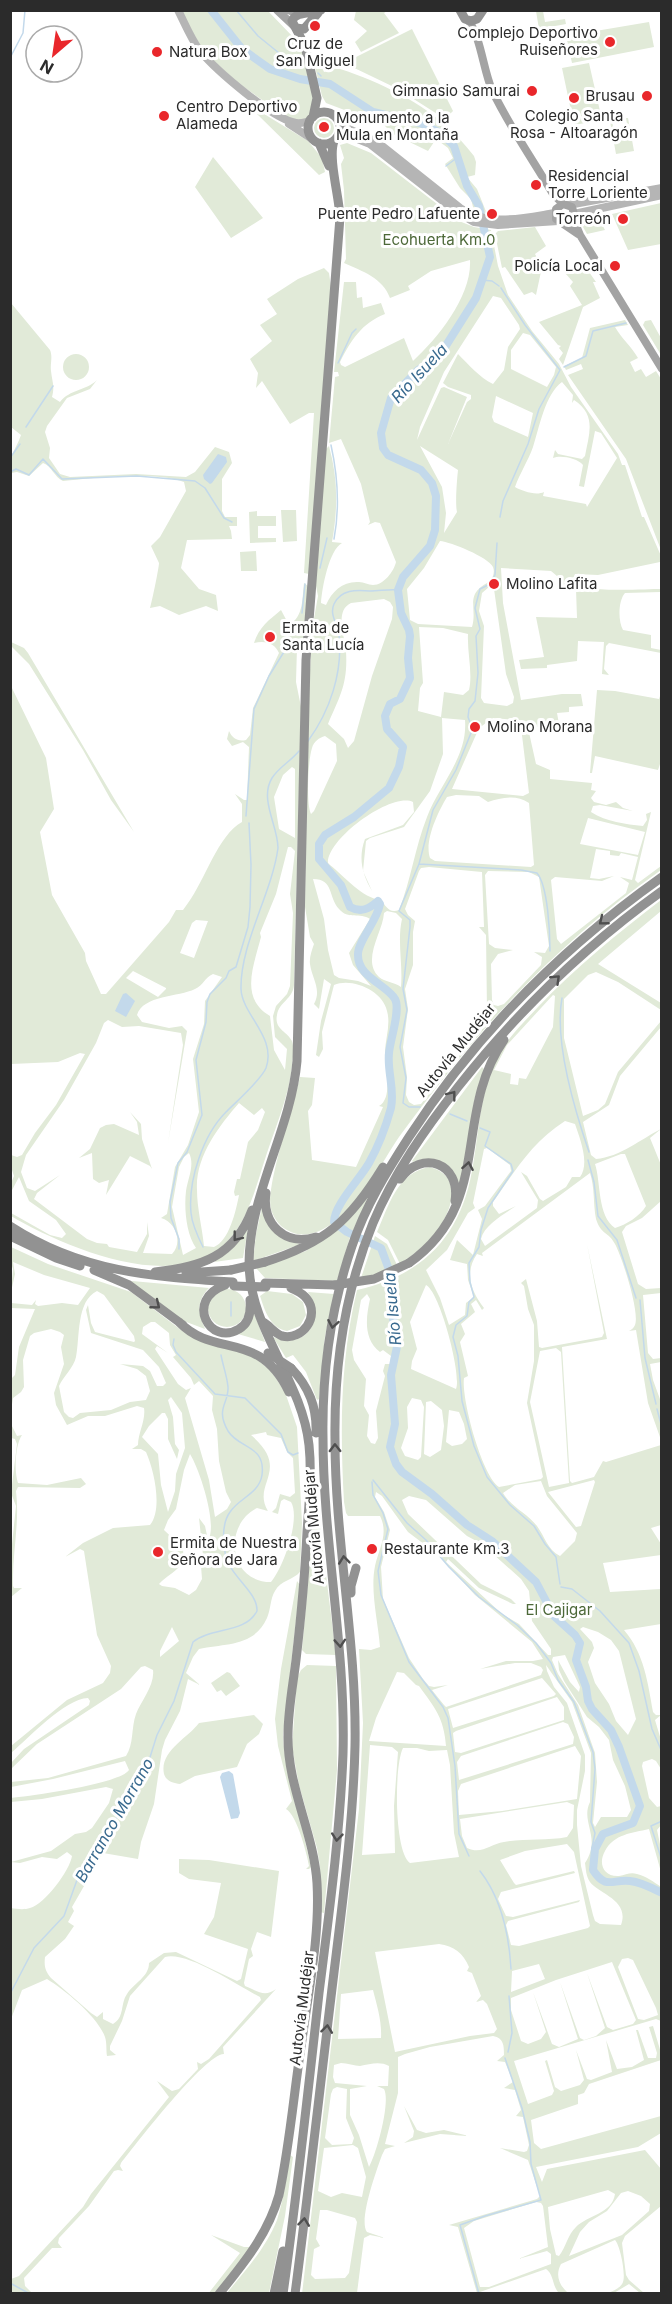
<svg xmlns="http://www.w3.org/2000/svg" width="672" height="2304" font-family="Inter,sans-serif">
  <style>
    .green { fill: #e1ead8; fill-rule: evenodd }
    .water { fill: #c3d9eb }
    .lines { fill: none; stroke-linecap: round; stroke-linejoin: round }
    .stream { stroke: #c3d9eb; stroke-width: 1.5 }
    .river { stroke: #c3d9eb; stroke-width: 8 }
    .secondary { stroke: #b5b5b5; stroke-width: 8 }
    .primary { stroke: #a3a3a3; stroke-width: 8 }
    .highway { stroke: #929292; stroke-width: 9 }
    .highway-bridge { stroke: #929292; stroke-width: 9 }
    .oneway { stroke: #4f4f4f }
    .poi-dot { fill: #e9272b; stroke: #fff; stroke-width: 2 }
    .labels { text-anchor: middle; stroke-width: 6; stroke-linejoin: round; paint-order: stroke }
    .poi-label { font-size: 15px; fill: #2b2b2b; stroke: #fff; text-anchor: start }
    .park-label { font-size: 15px; fill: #4c6838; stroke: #fff }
    .street-label { font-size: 15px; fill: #2b2b2b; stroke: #fff }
    .water-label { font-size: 16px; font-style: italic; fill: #38698e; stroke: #fff }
  </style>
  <rect width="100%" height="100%" fill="#fff"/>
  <path class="green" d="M181,11H268L295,39H298L302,47C307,65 323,105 306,120H291L238,83L203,51Z
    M356,11H387L384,13L399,33L361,52L355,42L367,31L354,20Z
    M536,11H543L545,22L565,19L566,24L539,29Z
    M649,22L654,47L572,63L566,36Z
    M412,29L453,111L445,119L398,89L344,63Z
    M314,58L319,59L317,63L321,64L324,72L333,69L334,67C370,78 417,99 445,125C456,134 465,145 474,156L476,162L475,175L467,177L477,189L487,214L474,211L471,199L460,188L445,164L453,158L448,148L436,139L428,151L393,134L384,125L326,103L322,96L313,59Z
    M589,63L602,120L574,125L562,68Z
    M261,112L308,141L322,158L325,172L319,175L257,114Z
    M314 128a10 10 0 1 1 20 0a10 10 0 1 1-20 0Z
    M626,118H628L634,151L616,154L610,121H612L614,132L628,130Z
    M347,143L371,153L459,221L474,227L491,230L498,266L508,295L532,331L559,364L571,387L618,454L622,465H625L642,517H644L661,556V564L660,562L598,575L575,574L571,583C583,593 644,589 661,589V592L625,593C618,601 618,621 623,630L651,635V648L661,650V653L609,643L606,646L604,669L609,675L602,674L604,642L578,641L577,661L547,665V668L521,669L519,660L544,657L536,617L577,618L576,589L562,586L557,576L551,571L501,568L503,603L521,700L562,694H581L583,706L569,707V712L557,713L559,724L528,728L536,764L550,770V779L592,783L591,790L596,791L591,798L594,802L606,805L616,802L623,808L633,811L600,805L593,806L591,812C607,822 625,824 643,826L647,820L646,814L651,812L635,880L638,883L661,866V870C578,928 506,999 443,1079C428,1098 413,1118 399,1137C381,1164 365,1196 340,1217C326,1230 305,1241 287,1230C279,1226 273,1217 271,1209C265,1189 294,1103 300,1077L315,1078L312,1105L308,1111L312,1160L356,1167L383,1107L379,1106C394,1097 384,1067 385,1053C385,1039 391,1025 387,1011C383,991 352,977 334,985L322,1032L323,1049L319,1057L316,1055L321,1021L331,984L324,979L319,1009L314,1004C322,989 312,979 310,964C309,958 312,950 314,944L310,937L305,907L307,716L313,624L318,596L315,581L325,450L329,446C338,478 338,509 332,542L342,543C329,550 322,588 321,603L326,605C332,591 343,581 359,582C364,582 368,585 373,585C384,585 394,571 396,562L380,523L375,522L368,525L370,522L361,484L341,439L329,443L335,377L339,376L338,372H334L344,282H356L357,298L362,297L363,308L381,303L385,314C362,323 351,340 340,362L341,365L345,367L404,338L413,361C438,338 472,296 470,260L431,271L408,286L410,290L390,298C383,278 362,271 344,263L346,259L344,190L341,164L344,158L340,145ZM493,296L501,298L519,325L520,329L508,347L504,370L493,384C479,377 469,365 458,354L443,383L448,387L471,395V399L467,402L448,444L467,397L444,387L441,388L417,440L420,427L444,372ZM523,333L530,335L556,367L554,375L547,387L511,369V350ZM562,382L573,395L572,403L574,400C597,415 589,434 585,456L582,459L558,454L555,450L553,458C561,455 577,458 583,465L579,486L584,487L595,431L601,433L617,458L587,507L586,504L543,496L544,492C536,496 522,491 515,487C520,473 528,461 533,447C539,429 545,394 562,382ZM496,396L533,413L528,437L494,422L492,417ZM420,446L458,470C457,479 455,503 457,512L444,533L446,513L442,487ZM440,541C451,542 488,557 493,567C495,572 493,576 491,581C463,594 478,607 472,627L418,624L410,620L407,589L424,568ZM489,587L494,589L506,674L514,697L513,703L507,706L484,703L481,698L484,626L479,611L482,593ZM384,599L390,602L393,607L392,619L372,676L354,741L348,748L344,739L328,724C340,696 348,684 346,651C345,637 334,611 351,603ZM419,627L443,628L468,634C467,653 473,673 469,690L463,695L444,692L441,717L418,711L420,688L423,683ZM442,718L465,720C468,757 439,785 427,817C415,847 411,880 399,910C389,914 386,906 381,900C362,898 345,877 330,865L328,863C327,839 391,792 413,802L414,812L403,825L365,839C358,858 362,874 372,891L363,871L366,841L370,838L404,827L430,791L443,754ZM493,718L514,720L521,727L529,793L523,796L452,789L479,728ZM325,736L336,744L337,761L314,811L311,814C306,804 308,760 312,748C314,741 319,738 325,736ZM456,795L479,796L488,802C501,798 516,794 529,803L534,865L531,867L435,861L430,858C424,841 438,812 447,797ZM588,818L645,832L638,855L580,844ZM596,849L610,851V855L619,856L621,853L638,857L632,880L620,877L629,883L626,893L561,944L557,939L551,880L555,877L602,881L614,876L599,879L590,878ZM429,867L482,872L484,927H479L486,935L487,1011H485L488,1019L421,1104L414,1105L409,1102L406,1095L407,1077L403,1047L408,1009L405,989L413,965V932L415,921L408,915L405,909L419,871L421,868ZM488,871L529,872L539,877L549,946L545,953L534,952L542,957L541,965L504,1004L498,1006L494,1005L492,1000L491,964L498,954L513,950L495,948L489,944L485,875ZM313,879C334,879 328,897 339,909C348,920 360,912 370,919L349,953L353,965L371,986L358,981L339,978L334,975L328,950L324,919ZM387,911L396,913L402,919C397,941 403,964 401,987C394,982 385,982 379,977C361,960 383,932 384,913Z
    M213,157L263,218L231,238L195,187Z
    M661,203V244L628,250L612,214Z
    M597,215L605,230L587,234L579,220Z
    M535,227L546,246L535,254L542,267L536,295L532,292L524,295L505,267L502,268L495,234L498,231Z
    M588,259L591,264L589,266L591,271L589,272L596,282H593L600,298L583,307L563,365L559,359L563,353L559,348L561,346L558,345L539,322L582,305L570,286L573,282L565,273Z
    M324,268L329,273L331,287L309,574L304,573L314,413H309L290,424L262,381L256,388L258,373L250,359L272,341L260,325L277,314L267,299L298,279Z
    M11,303L50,350C53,357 50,363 51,371C52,381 55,386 52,397L60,402C70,389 86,391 97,380L90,389L67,398L47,426L45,432L50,448L49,458L60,474L70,477L136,474L186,477L195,472L215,447L229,452L232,463L222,479V511L225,517H237V526H229L231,531L232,539L187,540L181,568L199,589L216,595L218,611L206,606L179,615L160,606L150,608C151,606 159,568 159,563L151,546L160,537L186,491L184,482C155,471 94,478 63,481C54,477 52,466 43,463L29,476L17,472L11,473C10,451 14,454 21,435L11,427Z
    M625,320L628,325L615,327C622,339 631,346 638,358L630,362L635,372L641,369L646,377L656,371L661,379V550L626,459L568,375L583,369L581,364L566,370L564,366L582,358L590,328Z
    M651,320L661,338V355L643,325L645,321Z
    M63 367a13 13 0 1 1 26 0a13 13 0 1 1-26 0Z
    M281,510H296L297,541L283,542Z
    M257,511V516H276V526H258V538H276V542L250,543L249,512Z
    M256,551L257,571H241L240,552Z
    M304,583L308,586L304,646L302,648L292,641L290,643L297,647L296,682L301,707L294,985C293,999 279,1002 277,1015C274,1029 287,1031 292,1041C295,1050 292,1064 291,1073C288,1097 274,1132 266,1156C256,1186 249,1219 227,1242C176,1296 62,1246 11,1216V1213L50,1235L62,1238L66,1234L56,1220L29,1201L19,1177L11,1192V1183L14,1176L11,1167V1155L17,1157L22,1155L35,1133L56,1105L85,1054L80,1053L58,1062L11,1064V686L46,758L54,809L40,832L52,895L85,953L86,961L101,994H106L169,922L176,910H183L188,903C205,880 218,835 242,822V804L235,794L244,800H247L249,747L243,742L232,746L227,739L229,731C232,738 238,742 246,740L250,735L253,708L279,653C275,643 265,640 254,643C259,627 269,620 281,610L289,625C304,616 302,599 304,583ZM292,767L295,769V838L279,829L274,797L283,775ZM288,847H291L295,851L290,894L293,913L290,986L287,994L276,1006L273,1016L275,1037L287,1049L285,1070L274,1050L270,1016C239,998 254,965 261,937L260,933L276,894ZM196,920L208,921L194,958L180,953L192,923ZM133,971L166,988V989L158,997L126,978ZM213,974L222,977L205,1001L204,1024L193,1059L199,1112L188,1145L175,1167L167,1214L161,1218C176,1222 183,1243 172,1254L143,1253L149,1236L147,1222V1234L137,1252L109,1247L107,1244L97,1243L87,1239L34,1199L37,1193L60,1175L35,1191L27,1188L21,1172L26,1155L64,1100L96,1043L104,1023L108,1020L122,1027L139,1026L181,1033L183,1045L168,1143L187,1031L182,1026L169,1028L142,1022L137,1015C143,995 179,997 195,989C203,986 205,977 213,974ZM239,1103L254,1115L262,1108L265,1112L258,1130L248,1142L240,1179H237L234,1192L235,1196L239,1195C236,1211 229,1241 214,1247L204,1246C202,1227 197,1208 197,1190C195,1157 219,1126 239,1103ZM189,1153C195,1165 188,1178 186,1191C184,1208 186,1234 196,1248L183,1255L172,1207L179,1167L184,1157Z
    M11,642L24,648L28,653L134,832L111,800L83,750L29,664L11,646Z
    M597,690L615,691L659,699L661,693L662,758L658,770L595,756L592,773H590Z
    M661,900V911L598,964L661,1003V1010L618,982L596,972L588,975L564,999V1038L583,1116L598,1110L605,1104L618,1072L661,1021V1027L620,1076L609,1105L583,1122L591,1155L596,1159C620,1157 641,1139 661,1129L650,1138L661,1165V1201L642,1218L626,1226L622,1232L638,1284L646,1289L661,1288V1293L643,1295L648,1353L653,1359L661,1358V1362L650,1364L653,1380L661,1402V1440L648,1403L636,1330L629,1331C631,1330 634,1328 635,1325C640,1312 622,1257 615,1244C609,1232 601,1235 596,1219C593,1204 595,1188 590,1173L482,1253L483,1256L477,1254C464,1273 471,1291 484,1308L482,1310L476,1300L471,1304L475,1312L461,1324L465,1334L460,1342L468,1376L464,1378C461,1398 482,1476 499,1487L541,1479L543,1477L527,1403L534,1361V1325L528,1309L524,1286L521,1283L526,1279L537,1321L539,1347L542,1348L602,1337L604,1333L587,1244L607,1339L562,1347L570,1481L572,1483L594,1477L603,1461L606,1462L661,1445V1443V1525L651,1528L661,1544V1555L603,1563L610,1592L661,1589V1624L624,1630C644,1653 648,1683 653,1712L656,1715H661L655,1720L661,1740V1769L656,1761L652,1759L643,1762L642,1766L649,1798L657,1807L661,1806V1825L657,1830L661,1849V1872L649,1829C632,1833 614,1834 605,1851C598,1863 603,1877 619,1876C626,1875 630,1872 637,1874C646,1876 654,1882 661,1887V2021L656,2019L514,2061L528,2104L552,2095L554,2091L545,2061L547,2060L555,2087L561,2091L580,2085L584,2080L576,2050L587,2079L591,2080L612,2072L606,2040L617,2069L632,2067L644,2060L636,2030H638L648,2058H656L657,2053L649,2027L653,2026L661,2053V2060L589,2084L584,2093L578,2095V2104L531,2120L534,2143L541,2149L661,2116V2133L638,2147L536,2167L542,2182L547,2169L645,2150L661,2169V2206L625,2236L622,2243L626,2275L629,2280L644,2293H640L629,2284L614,2293H608C613,2291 621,2288 623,2282C626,2274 620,2245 615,2240L561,2264C555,2275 559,2285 568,2293H559C552,2286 554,2274 546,2269L477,2293L458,2227L449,2225L537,2199L540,2196L528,2160L500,2148L524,2152L527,2151L529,2145L523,2117L516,2116L521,2110L515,2090L504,2088L513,2082L505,2062L497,2061L504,2055C504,2046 504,2038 493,2036L430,2047L405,2054L398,2057V2093L385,2144L395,2146L385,2149L382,2155C377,2169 358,2221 367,2232L385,2238L370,2235L364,2238L357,2293L302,2294L359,1809L363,1723L359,1649L371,1650L380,1647C378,1621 370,1591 375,1566C379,1548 389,1534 380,1516H348L346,1513L344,1502C340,1431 340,1360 357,1290C423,1275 460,1237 472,1171C481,1123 478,1089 505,1045C514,1031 527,1019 538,1007C575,968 618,933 661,900ZM553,995L555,996L553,1027L526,1079L519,1078L518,1085L510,1084L511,1074L494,1070L507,1045ZM565,1121L575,1124C580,1139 590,1163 580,1177H572L566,1187L543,1201L540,1199L527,1176L521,1172L538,1200L537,1208L485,1246L481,1239C484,1225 504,1214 516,1206L499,1214L493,1206V1202C516,1170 531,1143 565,1121ZM487,1148L510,1165L511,1171L485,1206L478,1210L482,1219L473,1255L457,1240L450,1260L467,1264L468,1280L474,1297L466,1303L465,1315L449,1325L440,1298L426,1270L447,1250L468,1213L475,1208L473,1203L484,1149ZM621,1154H625L646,1206C640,1216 626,1225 615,1228C597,1216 601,1182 595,1164ZM426,1285C440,1292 462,1375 456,1389L411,1369L412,1361L417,1349L410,1322ZM367,1294L370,1299C366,1317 363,1339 380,1352L383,1350L391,1356L390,1364H385L383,1371L385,1376L376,1411L378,1438L375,1444L371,1443L367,1436L369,1415L364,1406L366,1379L354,1360L352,1350L361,1300ZM556,1348L561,1352L569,1483L549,1487L530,1402L540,1351ZM412,1398L421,1400L424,1407L421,1457L418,1460L405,1456L401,1448L408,1428L407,1407ZM431,1401L442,1410L444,1426L441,1450L430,1457L424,1454L426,1402ZM449,1410L459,1412L464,1424L467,1439L462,1444L452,1446L446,1442ZM594,1480L595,1482L581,1526L576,1527L548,1492ZM541,1481L547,1496L577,1533L575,1541L560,1556C547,1549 545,1537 537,1526C527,1513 512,1508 503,1493L515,1485ZM376,1492L382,1496L408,1532L437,1554L475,1595L532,1642L543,1659L533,1661H506L480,1669L515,1663H531L541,1667L543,1670L541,1675L446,1707L444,1705L432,1690L448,1685L434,1687L429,1686L423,1679L409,1658L383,1599L381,1567L390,1530L384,1512L375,1497ZM409,1496L426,1500L467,1536L482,1544L521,1579L529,1591L532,1621L551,1649V1655H548L519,1624L502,1614L446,1562L448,1559L479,1588L513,1604H516L511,1599L481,1584L408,1514L402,1500ZM583,1627L598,1632L611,1640L619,1651L636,1719L628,1735L616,1721L609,1704L595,1683L588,1662L594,1648L592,1642L580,1629ZM565,1655L580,1687L579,1692L570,1682L558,1660L559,1670L564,1681L587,1717L599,1727L609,1740L613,1760L625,1786L631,1810L627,1817H601L595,1827L593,1823L597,1782L595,1753L578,1705L558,1674L552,1660L553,1657ZM546,1665L572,1702L591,1753L590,1802C580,1822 602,1838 585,1863C586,1870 586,1876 590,1882C599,1894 630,1900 621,1925L600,1924L595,1921L593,1915L581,1866L577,1825V1810L585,1771V1755L567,1703L554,1687L547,1671ZM397,1672L404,1673L416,1685L419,1686C435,1708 444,1718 446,1746L369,1741L376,1718ZM542,1678L556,1694L554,1696L453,1728L448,1709ZM557,1697L564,1707V1720L461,1753L455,1752L453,1733L456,1731ZM563,1722L568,1724L574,1737L573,1744L459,1780L457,1762L461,1756ZM370,1745L392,1747L398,1752L394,1806L395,1853L362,1855ZM575,1746L581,1756L577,1799L502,1811L459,1815L458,1791L461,1784ZM403,1748H417L429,1751L447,1750L450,1765L454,1833L459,1857L410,1863C394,1852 394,1765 403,1748ZM567,1802L574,1805L573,1828L567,1837C547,1841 525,1838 504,1842C490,1844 482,1855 467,1848L462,1836L460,1819ZM567,1844L574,1852L590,1926L588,1928L519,1946L511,1945L506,1925L508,1921L579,1902L580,1900L513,1917L506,1916L498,1899L501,1892L575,1873L574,1871L516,1885L514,1883L500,1860L525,1851ZM439,1944C454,1946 463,1953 469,1967L467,1971L472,1973L481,1996L476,2002L483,2000L487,2004L497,2029L494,2033L470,2036L395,2052L375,1952ZM628,1958L633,1960L656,2008L658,2015L644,2020L638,2019L618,1967L622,1959ZM612,1962L636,2020L633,2024L613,2030L607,2027L587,1973L605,2028L596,2036L584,2040L580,2038L560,1982L578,2039L559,2047L552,2044L533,1992L546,2032L541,2039L528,2044L521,2041L511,2010V1998L556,1980ZM539,1964L545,1979L511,1992L512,1971ZM373,1990C377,2006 382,2021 381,2038L338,2039L341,1994ZM341,2063C347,2063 355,2066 360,2066C370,2064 380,2061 389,2066L388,2086H377L384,2089C391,2102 376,2155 369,2167L359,2135L350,2115V2089L367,2086L335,2083L333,2077L334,2065ZM337,2087L347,2089L346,2118L354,2138L352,2144L332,2145L325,2138L331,2094L333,2089ZM353,2145L358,2148L366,2177L362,2197L342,2193L331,2197L318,2191L324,2148ZM608,2190L615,2194C612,2214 588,2215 576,2227C568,2234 566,2247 559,2256L556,2255L550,2229L548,2207ZM628,2191L641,2196L650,2204L649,2211L622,2235L569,2256L580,2232L589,2222L607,2211L621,2193ZM536,2202L541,2203L543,2206L548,2247L518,2259L547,2251L551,2254V2264L489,2287H480L464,2228L474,2221ZM320,2210H327L355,2218L357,2222L349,2273L345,2278L315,2279L311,2275L314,2249L320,2246L316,2239Z
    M482,1067L484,1069L475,1097L460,1187C454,1165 436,1153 413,1162L412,1161Z
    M130,1112L141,1124L142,1139L152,1169L150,1166L130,1156L106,1195L109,1180L99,1183L93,1179L92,1153L79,1158L90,1149L100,1128L106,1125L114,1124L139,1135L137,1122Z
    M429,1167C467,1176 450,1216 433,1236C423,1247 412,1256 400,1264L388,1240L377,1232C389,1205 397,1173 429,1167Z
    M372,1189L350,1237L337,1281L265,1278L256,1268L306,1251Z
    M262,1207C267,1229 279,1240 301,1244L253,1261L256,1234Z
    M248,1228L243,1258L214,1262L231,1250Z
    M375,1236L387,1244L397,1265L384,1272L361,1278Z
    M11,1247L48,1264L131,1292L181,1330L192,1336L249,1353L271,1371L285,1392L297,1427L302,1523L300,1572C293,1580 281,1580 275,1591C270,1599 271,1609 267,1618C254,1647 226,1643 199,1649L193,1657L186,1673L200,1685L188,1679L180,1711L165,1740L162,1750L154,1804L141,1842L138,1859L103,1853L72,1907L74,1911L68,1922L74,1926L65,1939L45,1957C44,1966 45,1971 51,1978L91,2013L97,2017L103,2012V2019L113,2024C125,2017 120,2004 127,1994C134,1983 149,1977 149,1963L164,1953L176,1952L237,1981L241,1979L248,1949L204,1934L214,1917L221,1883L189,1879L179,1873V1859L209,1860L279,1871L271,1937L257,1932L251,1949L253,1956L249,1959L244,1983L245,1986C258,1991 264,1998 276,1989L223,2047L224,2054C206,2053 136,2144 121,2163L120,2166L123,2171L118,2170L114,2171L89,2206L59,2238L58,2243L62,2248H52L24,2278L25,2286L33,2294L11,2293V2279L19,2276L83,2207L91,2194L169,2097L157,2081L172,2091L179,2089L198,2069L197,2062L201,2064L209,2059L261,2000L260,1997C238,1986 188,1951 165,1957L130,1996L122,2021L110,2046V2050L116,2055L107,2056C106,2050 107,2043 105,2037C98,2017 65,1990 47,1979L22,1990L11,2019V1908C17,1909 24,1910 30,1908C45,1904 70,1870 72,1856L67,1852L57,1859L42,1857L20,1863L11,1862L51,1851L75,1834L86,1832L92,1828L109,1803L113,1789L106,1787L42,1799L11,1802V1798C30,1796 120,1784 129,1770L125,1761L53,1779L11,1787V1782L48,1778L126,1756C134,1744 131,1728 136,1714C141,1701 155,1685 153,1670L145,1666L141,1667L121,1689L37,1744L11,1769V1763L24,1749L89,1705L90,1701L88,1698C64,1699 29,1738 11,1753V1746L67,1700L103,1683L110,1673L111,1666L97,1635L84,1551L80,1549L65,1557L83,1543L113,1528L150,1525C163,1509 154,1470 146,1452L141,1449H132L138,1445C138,1433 146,1420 144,1408L137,1406L105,1416H88L67,1425L56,1405L54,1393L64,1364L61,1347L64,1335L60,1332L51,1329L34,1333L30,1336L23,1360L24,1387L21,1392L13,1398L11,1411V1379L15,1375L19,1347L35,1309L11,1308V1303L32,1305L36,1300L35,1304L38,1306L62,1303L78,1305L90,1288L44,1275L13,1262L15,1274L11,1292L13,1269L11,1263ZM97,1291L104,1295L134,1336L135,1341L134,1342L95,1332L91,1323L88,1305L86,1310L91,1333L143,1350L159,1367L166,1383L163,1386H157L150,1371L143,1366L120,1364L137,1369L146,1376L150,1391L146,1400L130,1402L111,1410L80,1413L73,1418L69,1417L64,1412L59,1386C63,1377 74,1367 76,1357C80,1338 76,1301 97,1291ZM151,1322H155L169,1333L170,1345L176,1355L173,1357L191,1378L194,1385L199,1381L213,1396L212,1410L217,1429L219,1461L226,1492L231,1502L227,1509L215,1517L209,1480L185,1398L191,1388L186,1390L178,1384L155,1349L157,1346L168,1353L142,1334L143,1327ZM171,1397L182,1413L185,1448L176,1474L175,1491L168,1512L161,1485L158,1454L142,1437L149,1426L162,1413H165L168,1419V1439L177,1459L179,1450L175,1444L173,1417L168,1400ZM266,1432L267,1435L281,1438L287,1452L293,1458L295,1493L290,1497L280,1494L276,1508L272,1512L278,1514L281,1501L284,1499L291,1502C301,1519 283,1568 271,1582C228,1582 223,1525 257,1508L268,1511C251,1484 292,1470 251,1435ZM190,1454C200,1470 218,1526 208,1540L205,1526L199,1518L203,1555L201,1566L202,1579L196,1590L189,1595L175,1588L162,1586L159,1584C172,1570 185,1571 183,1548L164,1530L168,1520L176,1509L184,1470ZM172,1627L179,1641L160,1657V1651Z
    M132,1281L209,1288C195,1302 199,1314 205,1329L181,1320L130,1283Z
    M208 1308a19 19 0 1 1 38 0a19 19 0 1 1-38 0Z
    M267,1291L292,1294L303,1302L306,1315L300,1326L287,1331C270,1328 265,1311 260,1296Z
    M308,1292L334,1294L325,1336L319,1399L317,1400L306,1372L293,1355L286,1358L273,1337C305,1351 327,1320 308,1292Z
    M254,1313L265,1342L238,1334Z
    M11,1424L17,1436L22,1435C15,1445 14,1472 18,1483L47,1485L81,1478L86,1484L80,1488L18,1487L16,1491C20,1523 12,1553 13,1586L14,1588H22L11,1597V1554L16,1506L11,1493L17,1444L15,1439L11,1438Z
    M314,1478L336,1655L306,1654L302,1650L310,1558Z
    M297,1581L300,1585L283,1735L284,1749L311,1867L309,1869H306L309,1866C307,1854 297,1815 286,1809L292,1801L278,1746L275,1719L281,1669Z
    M307,1665L336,1666L337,1770L324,1913L320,1912V1866L317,1848L299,1785L292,1747L297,1678L301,1670Z
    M227,1672L230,1673L240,1686L226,1696L221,1690L217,1692L211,1683Z
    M254,1715L263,1724L259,1734L247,1744L237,1767L195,1776L180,1784C173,1783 166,1781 164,1774C159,1751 188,1738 199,1723Z
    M404,2106L417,2130L426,2133L444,2130L469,2136L440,2134L404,2143L413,2137L414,2131Z
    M290,2155L293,2157L285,2216L269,2293L226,2294C245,2271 266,2248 277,2220C284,2199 286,2177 290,2155Z
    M211,2235L244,2247H251L215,2293L208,2294L240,2253Z"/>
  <path class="water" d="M218,454L226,457L227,462L212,483L210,484L204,479L203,475Z
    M126,993L135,1001L126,1017L115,1011L123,994Z
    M229,1771L233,1774L240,1813L238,1818L231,1819L220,1777L222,1773Z"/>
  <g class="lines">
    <path class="stream" d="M236,10L258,36L279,53
      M10,58L23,33L25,10
      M318,73L321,76
      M446,166L458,157
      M482,280L492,281L499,286
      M338,363L352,333L356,329
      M564,367L586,356L593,331L626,323
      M26,427L53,386
      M331,445C338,477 340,507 334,539
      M10,458L20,444
      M10,472L16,469L29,475L43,459L62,479L137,476L195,481L205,488L224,518L232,522
      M500,517L503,501L528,444L539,409L560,370L525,325L501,288
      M497,543L495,575L490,584L480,589L475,608L480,629L476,636L478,673L475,701L469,709L468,717L471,725V733L456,770L433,810L419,864L521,870L537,873C548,886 550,933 550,951
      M320,568L327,538
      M302,613L305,584
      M308,741C330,711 343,672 339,635C338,624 329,615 334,604C341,589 356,590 370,591C380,591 389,589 398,590
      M246,816L254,709L269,676L287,647
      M419,864L399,911L410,920V927L403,989L407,1010L400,1047L406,1078L403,1103L409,1107H420
      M562,998C554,1041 575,1111 589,1152
      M450,1114L467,1121
      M480,1128L490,1132L485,1146L511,1164L513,1171L488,1208L481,1230L479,1247L469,1263L470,1282L474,1297L469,1302L467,1316L456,1325L453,1337L458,1356L462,1401L474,1446L487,1477L510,1505L534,1526L545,1544L556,1557L560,1584
      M588,1160L594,1182L598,1216L617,1240L636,1298
      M203,1247C198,1237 192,1224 191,1213C188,1180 203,1135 226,1112C236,1102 261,1080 266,1068C277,1037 242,1015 241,989C240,944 272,893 278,848C278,826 259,799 272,778C279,767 291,761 299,751
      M179,1249V1239L171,1218L170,1202L178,1163L187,1152L202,1115L196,1060L206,1022L207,1002L210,994L226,978L229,971L236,967L248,927L250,907L251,865L249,823
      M640,1300L645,1358L656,1404
      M231,1302V1316
      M174,1339L173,1345L176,1352L215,1394L245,1398L281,1434L288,1452L293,1455L298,1453
      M657,1409L662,1428
      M373,1480L407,1523L426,1540L449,1567L479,1597L517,1625L536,1643L551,1663L558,1680L574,1702L593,1752L595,1769L591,1822L595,1833L592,1848
      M372,1482L373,1495L383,1513L388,1529L378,1571L381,1595L409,1662L443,1707L448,1718L455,1766L459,1834L469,1856
      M561,1587L572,1589L600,1611L629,1643L639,1671L652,1729L662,1752
      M662,1821L651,1826L662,1861
      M480,1871C502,1899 509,1934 511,1969
      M10,1994L34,1948L64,1916L81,1869L106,1835L146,1770L157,1735L174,1701L193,1642C211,1627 245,1634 257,1611C258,1591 228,1576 225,1552C223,1540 222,1523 230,1512C239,1498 259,1494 262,1475C266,1445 239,1449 228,1431C215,1408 229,1404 228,1387C227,1376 223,1366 221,1355
      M508,2052L512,2033L509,1996
      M10,2283L30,2294
      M479,2294L460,2225L485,2216L541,2200L531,2164L530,2142L522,2108L505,2058"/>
    <path class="river" d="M211,10L242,49L270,69L300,79L330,84L373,112L420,123L441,133L454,146L467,186L479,206L490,257L476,298L440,355L418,370L391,398L381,433L383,448L388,455L421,470L432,483L436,496L435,530L430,546L403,577L398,590L401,613L409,630L410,636L408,658L410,678L400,699L390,704L385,716L387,729L403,747L399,767L389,788L354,817L325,835L319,844V859L341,885L350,907C361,913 369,909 378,901L380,904C377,921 358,941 358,954C357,977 386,984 395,999C401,1010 390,1040 389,1053C387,1072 395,1089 391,1108C386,1126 378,1147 369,1163C360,1179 334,1205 334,1222L347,1232L381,1248L391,1275L392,1314L398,1342L391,1375L395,1424L390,1447L396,1464L402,1472L432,1494L467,1525L492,1541L536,1582L554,1616L575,1635L580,1643L576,1660L586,1687L588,1701L592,1709L611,1730L619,1747L640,1806L633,1823L603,1834L595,1849L593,1870C606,1890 612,1879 630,1881C641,1882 652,1888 662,1893"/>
    <path class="secondary" d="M178,10C185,24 191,39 200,51C216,70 272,119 296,123C301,124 305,122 310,121
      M338,120L347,128L377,142L460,208C488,227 523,218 555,213
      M289,124L312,139
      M336,139L350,136L370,144L457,212L474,222L498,225L558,221
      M568,205L662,188
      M574,214L662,195"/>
    <path class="primary" d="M277,10L294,26
      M288,10L299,14
      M468,20C481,37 483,69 492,90C509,126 533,160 553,194L563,204
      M573,218L580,235L662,369
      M565,224L571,221L574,214L572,207L563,204L556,209V219L578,234"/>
    <path class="highway" d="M460,10L465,19L471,21L477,19L483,10
      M296,28L304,29L318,13
      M308 128a16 16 0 1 1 32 0a16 16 0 1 1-32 0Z
      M313,117L317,98L305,46L292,21C296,11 311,14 321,10
      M319,143L329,166
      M400,1179C422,1149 461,1163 455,1201
      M266,1193C261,1224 286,1247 316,1237
      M10,1226C81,1272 152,1277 233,1282
      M10,1236L56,1258L80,1266
      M265,1262C325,1243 350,1221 383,1167
      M409,1263C494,1203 452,1115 504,1040
      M94,1270L129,1285L183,1325
      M155,1272C201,1267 234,1257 252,1210
      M186,1273L231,1270
      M265,1283L335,1285
      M225,1285C184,1300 210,1347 239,1329C250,1323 251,1311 250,1300
      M179,1322C215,1359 259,1329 289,1392
      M263,1322C270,1326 274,1333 282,1336C303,1341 320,1316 307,1299C303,1293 297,1291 291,1288
      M291,1368C309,1387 317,1407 316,1433
      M351,1593V1586L356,1568
      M219,2294C244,2263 268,2234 279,2195C290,2144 294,2091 302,2040C309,1988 320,1935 317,1883C314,1833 287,1786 288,1735C288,1710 293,1685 296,1660C301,1617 305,1575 307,1532C309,1503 312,1474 309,1445C302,1380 250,1330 249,1264C249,1194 291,1130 297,1061L306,660L340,217C339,196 328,158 334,141
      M274,2294L283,2251
      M283,2294C297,2194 308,2093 319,1993C329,1914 340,1834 343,1754C346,1647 323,1543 323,1437C322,1373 331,1307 352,1246C365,1207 387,1171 409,1137C476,1034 562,948 662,877
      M295,2294C308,2195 319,2096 331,1997C341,1913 353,1830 355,1746C357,1643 335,1542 335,1440C334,1367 345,1291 373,1223C394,1173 425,1129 458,1087C517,1012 584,947 662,891"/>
    <path class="highway-bridge" d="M231,1270L265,1262
      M335,1285L374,1279L409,1263
      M234,1286L266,1287
      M268,1353L291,1368"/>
  </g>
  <defs><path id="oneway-chevron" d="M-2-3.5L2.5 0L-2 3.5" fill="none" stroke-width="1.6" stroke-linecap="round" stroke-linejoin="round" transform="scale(1.5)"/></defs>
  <g class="oneway">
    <use href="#oneway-chevron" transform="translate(603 921) rotate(141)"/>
    <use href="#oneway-chevron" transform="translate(556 979) rotate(-44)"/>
    <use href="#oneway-chevron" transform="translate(452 1095) rotate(-52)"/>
    <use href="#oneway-chevron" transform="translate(468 1166) rotate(-80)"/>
    <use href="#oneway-chevron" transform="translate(237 1237) rotate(128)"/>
    <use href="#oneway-chevron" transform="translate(156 1305) rotate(39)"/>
    <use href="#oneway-chevron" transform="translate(333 1324) rotate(100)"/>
    <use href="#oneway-chevron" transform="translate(335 1448) rotate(-91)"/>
    <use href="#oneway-chevron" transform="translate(344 1560) rotate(-96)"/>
    <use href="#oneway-chevron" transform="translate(340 1643) rotate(86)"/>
    <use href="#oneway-chevron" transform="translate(337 1837) rotate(96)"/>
    <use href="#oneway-chevron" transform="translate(327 2029) rotate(-83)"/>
    <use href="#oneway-chevron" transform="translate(304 2222) rotate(-83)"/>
  </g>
  <g class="poi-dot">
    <circle cx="315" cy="26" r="6"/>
    <circle cx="610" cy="42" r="6"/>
    <circle cx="157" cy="52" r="6"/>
    <circle cx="532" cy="91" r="6"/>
    <circle cx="647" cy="96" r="6"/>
    <circle cx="574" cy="98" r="6"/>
    <circle cx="164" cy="116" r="6"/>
    <circle cx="324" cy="127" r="6"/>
    <circle cx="536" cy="185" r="6"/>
    <circle cx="492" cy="214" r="6"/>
    <circle cx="623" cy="219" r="6"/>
    <circle cx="615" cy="266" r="6"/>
    <circle cx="494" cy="584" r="6"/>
    <circle cx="270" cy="637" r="6"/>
    <circle cx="475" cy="727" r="6"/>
    <circle cx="372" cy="1549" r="6"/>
    <circle cx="158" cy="1552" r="6"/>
  </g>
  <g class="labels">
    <g class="poi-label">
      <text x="598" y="38" text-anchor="end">Complejo Deportivo<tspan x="598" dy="17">Ruiseñores</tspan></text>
      <text x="315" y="49" text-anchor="middle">Cruz de<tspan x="315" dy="17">San Miguel</tspan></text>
      <text x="169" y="57">Natura Box</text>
      <text x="520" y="96" text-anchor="end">Gimnasio Samurai</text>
      <text x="635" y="101" text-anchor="end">Brusau</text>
      <text x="176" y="112">Centro Deportivo<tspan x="176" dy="17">Alameda</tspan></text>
      <text x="574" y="121" text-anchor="middle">Colegio Santa<tspan x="574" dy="17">Rosa - Altoaragón</tspan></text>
      <text x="336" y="123">Monumento a la<tspan x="336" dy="17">Mula en Montaña</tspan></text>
      <text x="548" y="181">Residencial<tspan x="548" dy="17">Torre Loriente</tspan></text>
      <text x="480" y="219" text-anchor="end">Puente Pedro Lafuente</text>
      <text x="611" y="224" text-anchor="end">Torreón</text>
      <text x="603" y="271" text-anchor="end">Policía Local</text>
      <text x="506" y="589">Molino Lafita</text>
      <text x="282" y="633">Ermita de<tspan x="282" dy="17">Santa Lucía</tspan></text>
      <text x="487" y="732">Molino Morana</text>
      <text x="170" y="1548">Ermita de Nuestra<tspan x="170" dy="17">Señora de Jara</tspan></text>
      <text x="384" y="1554">Restaurante Km.3</text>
    </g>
    <g class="park-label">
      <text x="439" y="245">Ecohuerta Km.0</text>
      <text x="559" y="1615">El Cajigar</text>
    </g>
    <g class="street-label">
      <text transform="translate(456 1050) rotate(-51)" y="5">Autovía Mudéjar</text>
      <text transform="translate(314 1527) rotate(-95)" y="5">Autovía Mudéjar</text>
      <text transform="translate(302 2008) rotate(-83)" y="5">Autovía Mudéjar</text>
    </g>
    <g class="water-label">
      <text transform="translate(419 373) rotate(-47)" y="6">Río Isuela</text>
      <text transform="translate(392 1309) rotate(-95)" y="6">Río Isuela</text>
      <text transform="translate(114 1820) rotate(-60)" y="6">Barranco Morrano</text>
    </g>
  </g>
  <rect width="672" height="2304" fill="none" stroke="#2b2b2b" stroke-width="24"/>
  <g transform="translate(54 54) rotate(209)"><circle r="28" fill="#ffffff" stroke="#aaaaaa" stroke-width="1.5"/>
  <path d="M0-4.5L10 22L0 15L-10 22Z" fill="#e9272b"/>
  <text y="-9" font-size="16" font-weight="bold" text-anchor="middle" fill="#2b2b2b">N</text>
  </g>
</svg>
